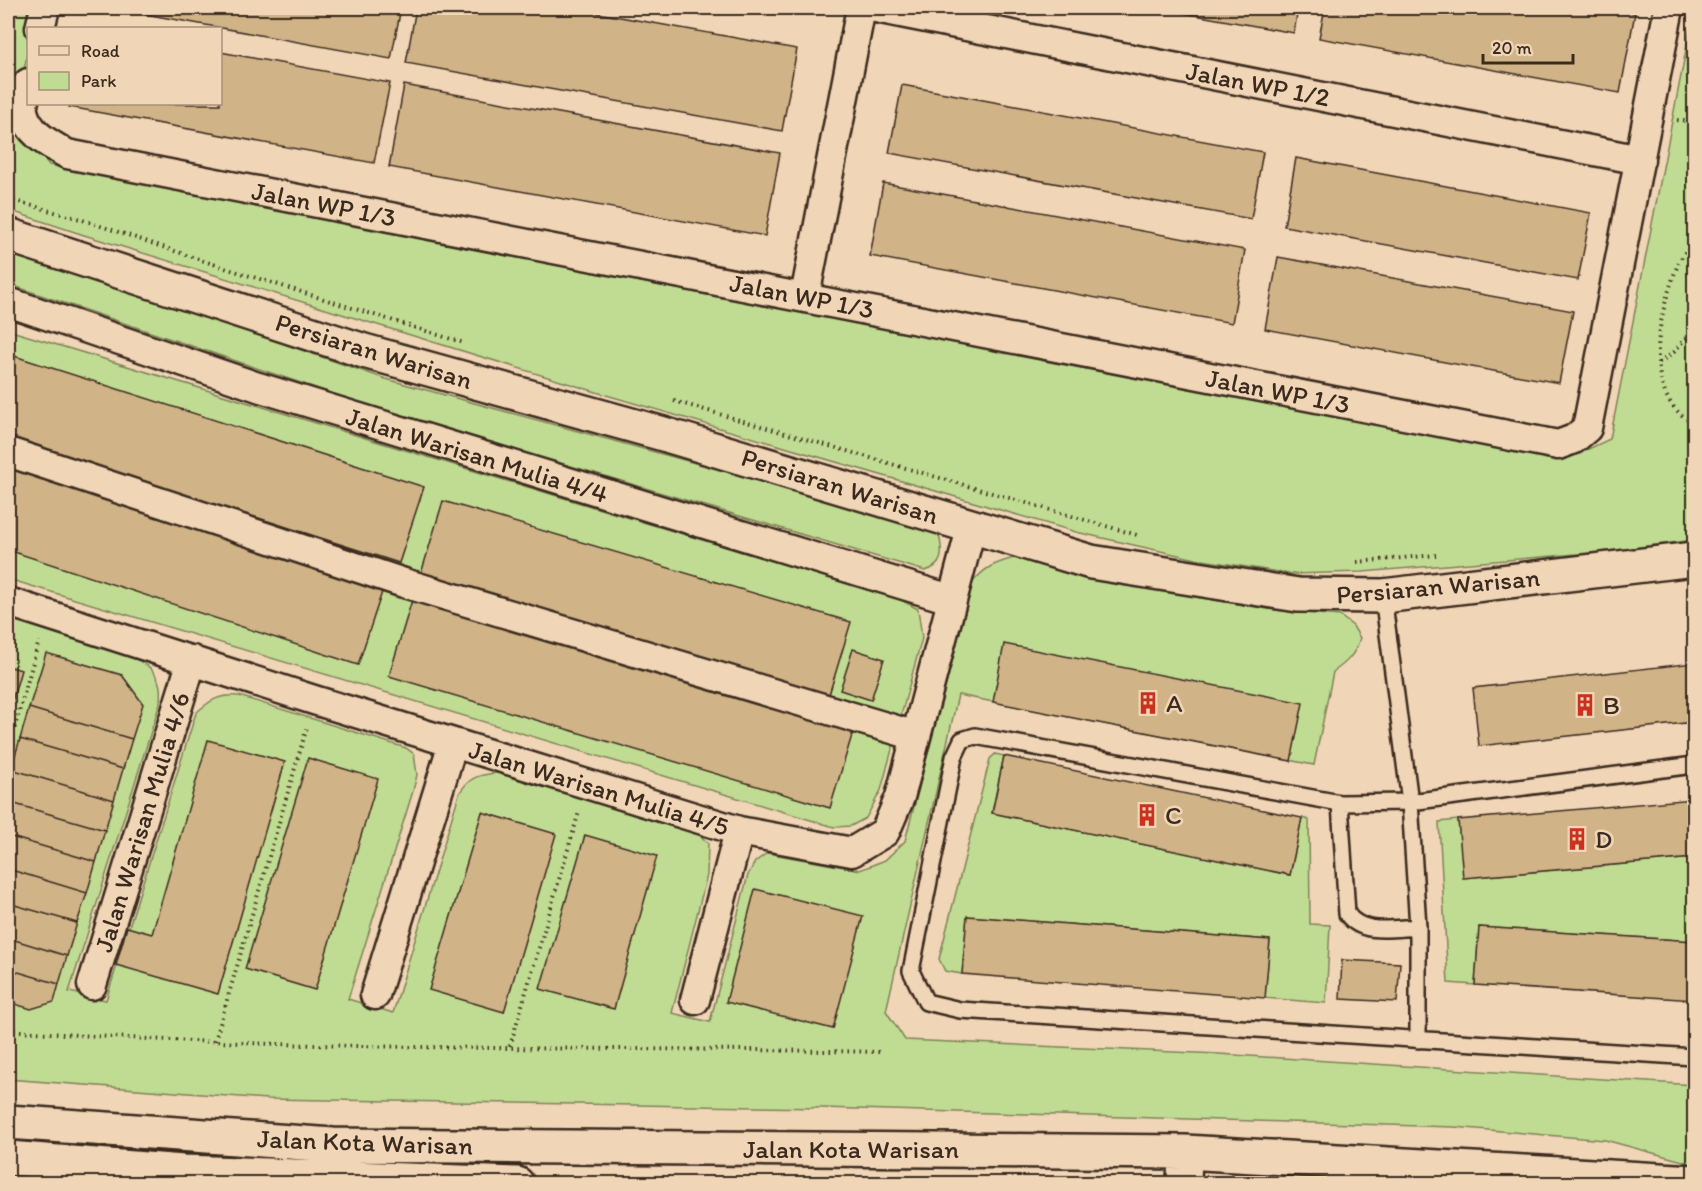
<svg xmlns="http://www.w3.org/2000/svg" width="1702" height="1191" font-family="Itim,sans-serif">
  <style>
    .green { fill: #c0dc93; stroke: #7e8358; stroke-width: 1.5 }
    .building { fill: #d0b488; stroke: #3b2a1e; stroke-width: 1.5 }
    .lines { fill: none; stroke-linecap: round; stroke-linejoin: round }
    .lane-casing { stroke: #3b2a1e; stroke-width: 20 }
    .street-casing { stroke: #3b2a1e; stroke-width: 33 }
    .secondary-casing { stroke: #3b2a1e; stroke-width: 38 }
    .path { stroke: #3b2a1e; stroke-width: 4; stroke-dasharray: 1.5 4.5; stroke-linecap: butt }
    .lane { stroke: #f0d5b7; stroke-width: 15 }
    .street { stroke: #f0d5b7; stroke-width: 28 }
    .secondary { stroke: #f0d5b7; stroke-width: 33 }
    .labels { text-anchor: middle; stroke-width: 5; stroke-linejoin: round; paint-order: stroke }
    .street-label { font-size: 26px; fill: #3b2a1e; stroke: #f0d5b7 }
    .poi-label { font-size: 26px; fill: #3b2a1e; stroke: #f0d5b7; text-anchor: start }
  </style>
  <rect width="100%" height="100%" fill="#f0d5b7"/>
  <filter id="ink" filterUnits="userSpaceOnUse"><feTurbulence type="fractalNoise" baseFrequency=".0167" numOctaves="2"/><feDisplacementMap in="SourceGraphic" scale="12" xChannelSelector="R" yChannelSelector="G"/><feConvolveMatrix kernelMatrix="1 2 1 2 8 2 1 2 1" color-interpolation-filters="sRGB"/></filter>
  <g filter="url(#ink)">
    <path class="green" d="M8,8H36L28,28V48L15,122L49,165L667,287L1567,459L1610,439L1694,9V540L1601,552L1362,572L1291,574L1196,559L1076,532L603,394L84,235L8,210Z
      M8,250L386,379L923,525L939,535C943,552 944,566 925,571L375,408L8,284Z
      M8,330L901,600L918,609L922,638L881,790L866,818L851,826L834,827L8,579Z
      M1014,558L1161,591L1274,610L1340,616L1353,626L1360,638C1355,655 1347,662 1333,672L1314,765L958,695L886,1011L905,1040L1219,1054L1694,1085V1164L1605,1140L1454,1127L823,1108L267,1099L8,1079V617C34,625 136,652 151,669C161,681 161,689 160,703L69,992L106,1000L196,713C210,700 220,694 239,696L406,748L414,754L417,775L413,791L348,999L393,1013L459,794C469,777 478,775 496,773L674,823L695,831L708,843L707,875L672,1013L710,1022L748,875L755,862L767,853L860,870L885,860L905,841L973,582C985,567 996,563 1014,558Z
      M995,754L1004,756L992,813L1290,875L1302,818L1309,820L1310,924L1330,925L1326,1003L1265,998L1270,940L967,916L962,974L945,971L939,959L990,759Z
      M1458,820L1464,878L1694,858V941L1479,927L1475,985L1448,983L1439,822Z"/>
    <path class="building" d="M112,8H401L391,59Z
      M416,8H570L797,49L782,131L406,63Z
      M1156,8H1298L1294,33Z
      M1325,8H1605L1635,13L1620,93L1319,38Z
      M220,52L390,83L374,163L69,107L70,104H220Z
      M404,85L780,153L765,236L389,167Z
      M902,85L1263,152L1251,219L889,153Z
      M1296,158L1591,213L1578,280L1284,226Z
      M883,183L1245,250L1232,323L870,256Z
      M1278,257L1573,311L1559,383L1265,329Z
      M8,354L424,487L399,563L8,438Z
      M8,466L383,589L358,665L8,550Z
      M443,501L851,622L828,698L420,577Z
      M412,600L853,732L830,808L389,676Z
      M1004,644L1303,703L1291,761L993,702Z
      M853,649L884,659L871,700L840,690Z
      M46,653L122,675L143,704L132,739L29,708Z
      M1694,663V722L1479,746L1473,688Z
      M8,666L21,670L11,705L8,704Z
      M29,708L132,739L123,769L20,739Z
      M20,739L123,769L114,800L11,769Z
      M208,740L285,762L218,994L116,965L127,927L152,934Z
      M1004,756L1302,818L1290,875L992,813Z
      M308,758L378,779L315,990L245,969Z
      M11,769L114,800L105,830L8,802V783Z
      M1694,799V858L1463,878L1458,820Z
      M8,802L105,830L96,862L8,836Z
      M482,812L556,834L504,1012L429,990Z
      M585,835L657,856L614,1009L540,989Z
      M8,836L96,862L87,893L8,869Z
      M8,869L87,893L77,923L8,903Z
      M755,889L863,916L833,1029L726,1002Z
      M8,903L77,923L67,956L8,938Z
      M967,916L1270,940L1265,998L962,974Z
      M1479,927L1694,941V1000L1475,985Z
      M8,938L67,956L59,984L8,969Z
      M1342,960L1400,963L1397,1002L1340,999Z
      M8,969L59,984L54,1002L31,1009L8,1002Z"/>
    <g class="lines">
      <g class="lane-casing">
        <path id="lane" d="M1383,596L1410,802L1418,927V1040
          M1694,765L1410,802L1340,803L975,736L962,740L954,757L911,971L926,1002L960,1010L1694,1057
          M1340,803L1347,914C1363,936 1393,928 1418,927"/>
      </g>
      <g class="street-casing">
        <path id="street" d="M876,8L1640,160
          M40,28L45,8
          M28,83C27,91 22,103 23,111C28,133 49,144 67,154L1558,445L1574,439L1587,428L1669,8
          M805,296L861,8
          M8,302L258,387L950,599
          M8,452L404,583L916,736
          M8,602L314,700L739,831L852,852L885,832L900,797L972,525
          M92,985L192,660
          M375,995L453,743
          M695,1000L739,831"/>
      </g>
      <g class="secondary-casing">
        <path id="secondary" d="M8,235L364,351L660,433L1091,562L1298,595L1383,596L1694,559
          M8,1122L333,1145L1185,1152L1694,1182
          M8,1158L183,1172L517,1184
          M1184,1184L1185,1152"/>
      </g>
      <path class="path" d="M1694,104L1690,122L1694,146
        M1677,120L1694,122
        M8,199L80,219L228,269L464,343
        M1694,244C1681,252 1676,269 1671,284C1656,328 1644,398 1694,423
        M1659,363L1674,352L1694,328
        M674,401L1137,535
        M1357,562L1436,555
        M8,751L39,641
        M8,1030C298,1053 590,1046 882,1052
        M215,1041L307,727
        M510,1046L579,812"/>
      <use href="#lane" class="lane"/>
      <use href="#street" class="street"/>
      <use href="#secondary" class="secondary"/>
    </g>
  </g>
  <defs>
    <g id="building-bare" transform="scale(1.8)"><path d="M-4-6H4V6H1V3H-1V6H-4ZM-2.5-4.3h1.7v1.8h-1.7ZM.8-4.3h1.7v1.8H.8ZM-2.5-1h1.7V.8h-1.7ZM.8-1h1.7V.8H.8Z" fill="#c8321e" stroke="#f0d5b7" stroke-width="2.5" paint-order="stroke"/></g>
  </defs>
  <g fill-rule="evenodd">
    <use href="#building-bare" x="1148" y="703"/>
    <use href="#building-bare" x="1585" y="705"/>
    <use href="#building-bare" x="1147" y="815"/>
    <use href="#building-bare" x="1577" y="839"/>
  </g>
  <g class="labels">
    <g class="street-label">
      <text transform="translate(1258 84) rotate(11)" y="9">Jalan WP 1/2</text>
      <text transform="translate(324 204) rotate(11)" y="9">Jalan WP 1/3</text>
      <text transform="translate(802 296) rotate(11)" y="9">Jalan WP 1/3</text>
      <text transform="translate(374 351) rotate(17)" y="9">Persiaran Warisan</text>
      <text transform="translate(1278 391) rotate(11)" y="9">Jalan WP 1/3</text>
      <text transform="translate(477 455) rotate(17)" y="9">Jalan Warisan Mulia 4/4</text>
      <text transform="translate(840 486) rotate(17)" y="9">Persiaran Warisan</text>
      <text transform="translate(1438 586) rotate(-5)" y="9">Persiaran Warisan</text>
      <text transform="translate(599 788) rotate(17)" y="9">Jalan Warisan Mulia 4/5</text>
      <text transform="translate(142 822) rotate(-73)" y="9">Jalan Warisan Mulia 4/6</text>
      <text transform="translate(365 1142) rotate(2)" y="9">Jalan Kota Warisan</text>
      <text x="851" y="1158">Jalan Kota Warisan</text>
    </g>
    <g class="poi-label">
      <text x="1166" y="712">A</text>
      <text x="1603" y="714">B</text>
      <text x="1165" y="824">C</text>
      <text x="1595" y="848">D</text>
    </g>
  </g>
  <rect width="1702" height="1191" fill="none" stroke="#f0d5b7" stroke-width="30"/>
  <rect x="15" y="15" width="1672" height="1161" fill="none" stroke="#3b2a1e" stroke-width="2" filter="url(#ink)"/>
  <rect x="27" y="27" width="195" height="78" fill="#f0d5b7" stroke="#a8917a" stroke-width="1.5"/>
  <rect x="39" y="46" width="30" height="9" fill="#f0d5b7" stroke="#a8917a" stroke-width="1.5"/>
  <text x="81" y="57" font-size="18" fill="#3b2a1e">Road</text>
  <rect x="39" y="72" width="30" height="18" fill="#c0dc93" stroke="#a8917a" stroke-width="1.5"/>
  <text x="81" y="87" font-size="18" fill="#3b2a1e">Park</text>
  <path d="M1483 54v9h90v-9" fill="none" stroke="#3b2a1e" stroke-width="3"/>
  <text x="1492" y="54" font-size="18" fill="#3b2a1e" stroke="#f0d5b7" stroke-width="4.5" paint-order="stroke">20 m</text>
</svg>
